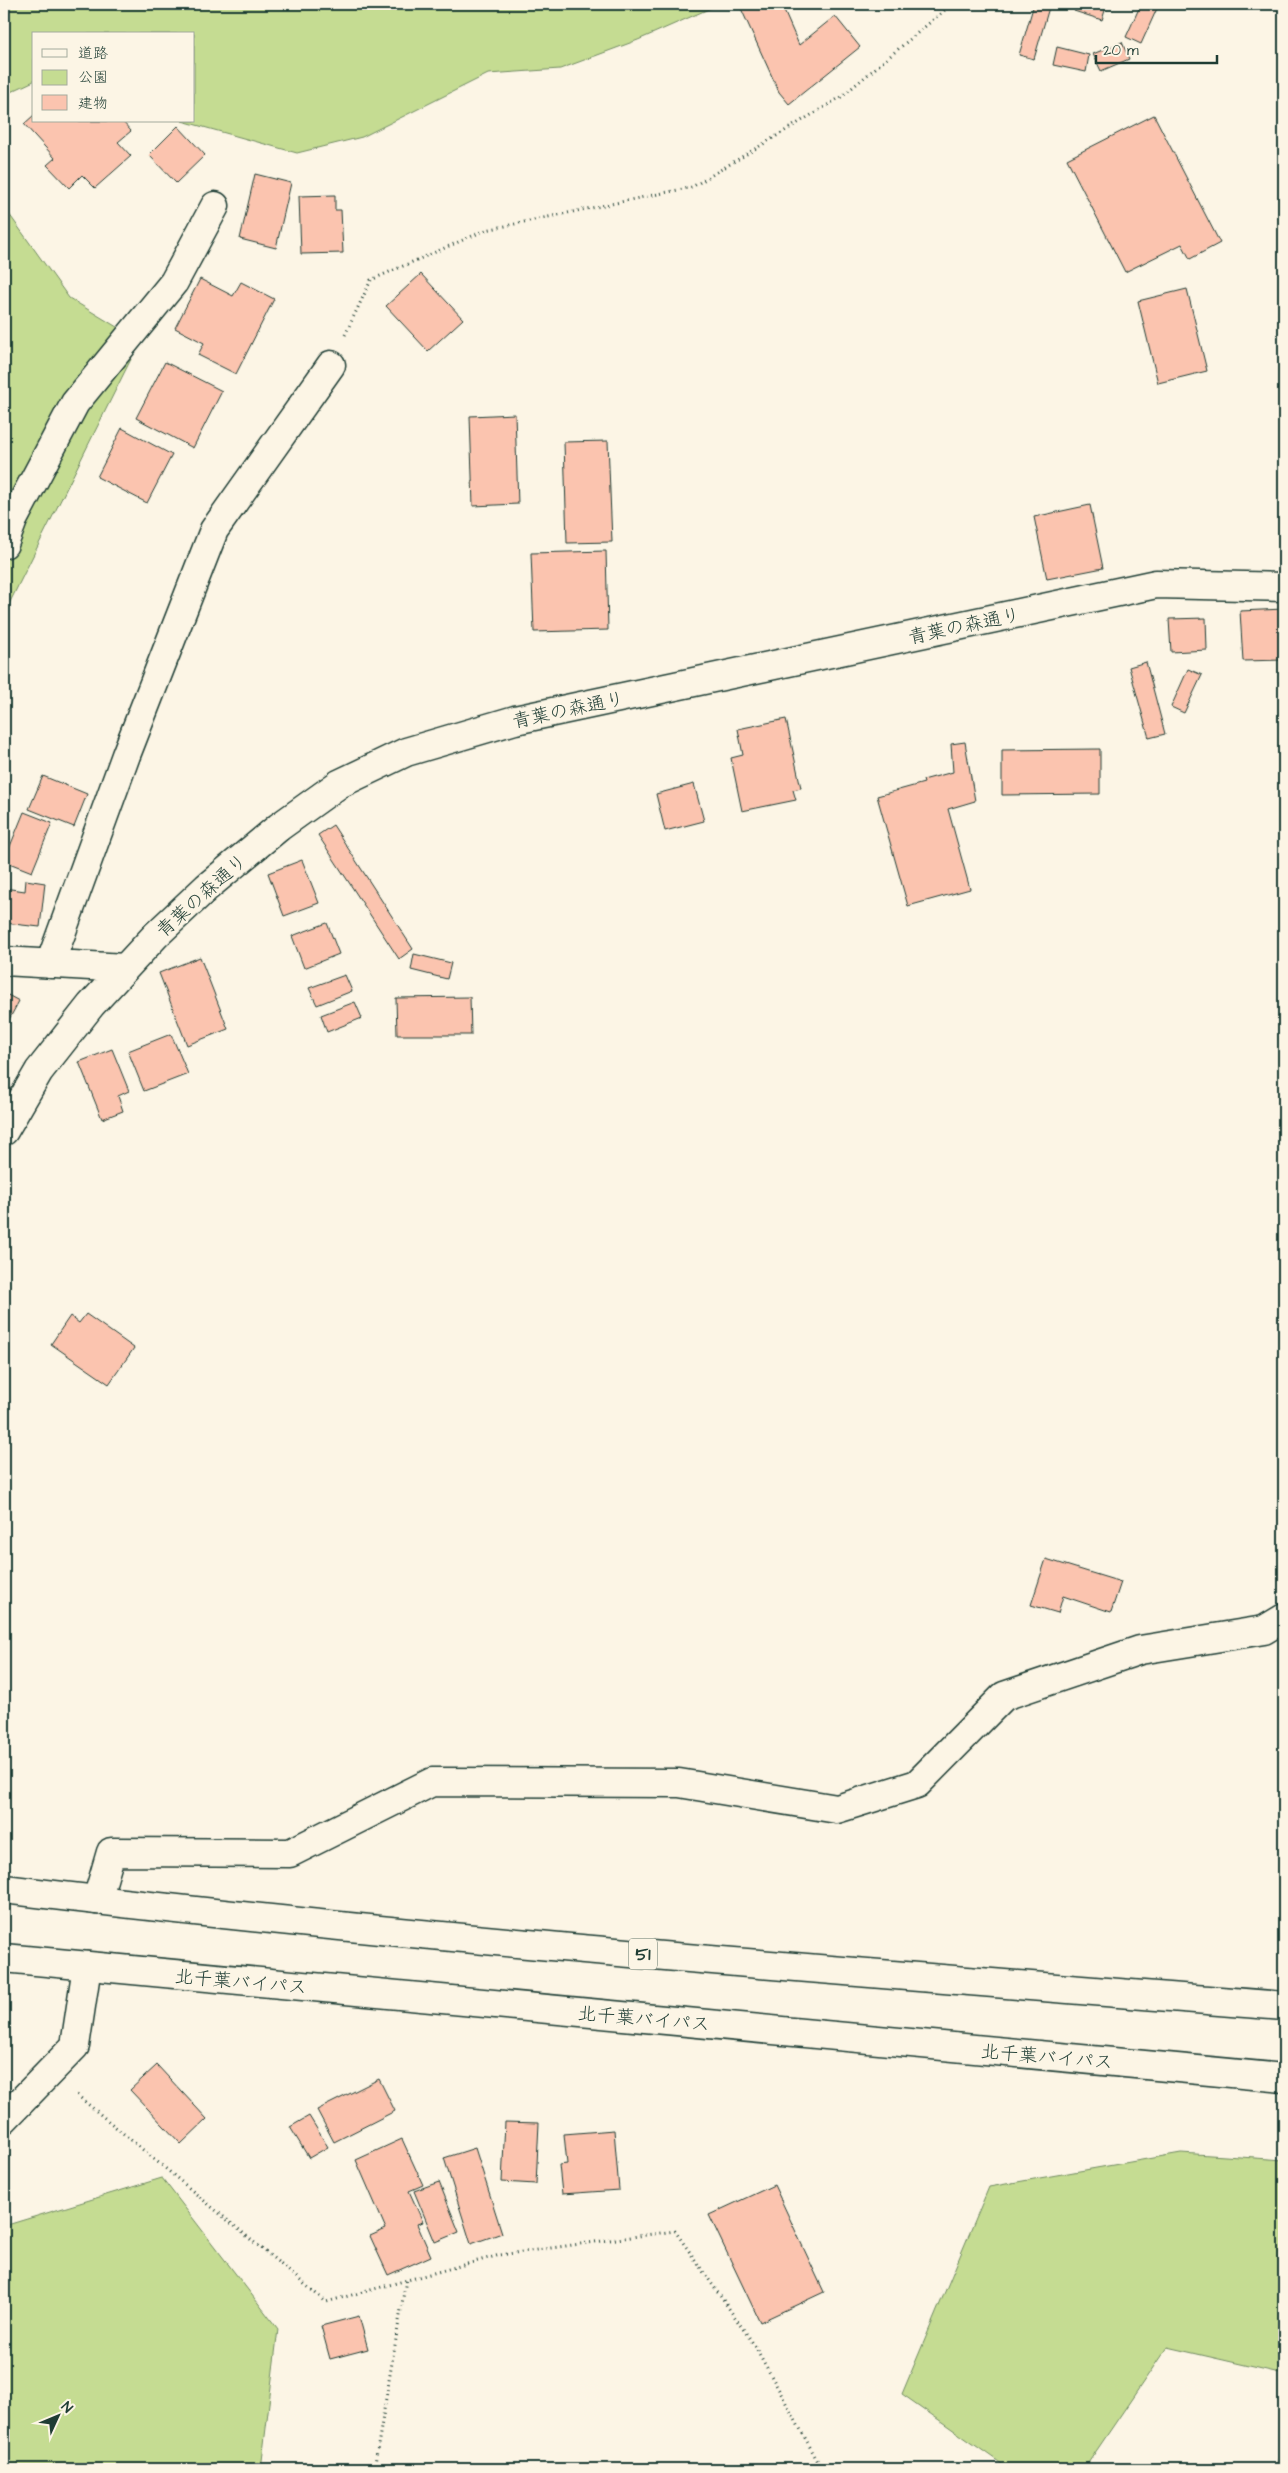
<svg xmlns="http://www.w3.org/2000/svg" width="1288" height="2473" font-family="'Architects Daughter','Klee One',sans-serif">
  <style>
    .green { fill: #c5dc92; stroke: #728c63 }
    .building { fill: #fbc4af; stroke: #1f3d34 }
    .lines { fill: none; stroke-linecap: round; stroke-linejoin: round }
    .minor-casing { stroke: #1f3d34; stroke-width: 31 }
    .highway-casing { stroke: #1f3d34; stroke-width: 31 }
    .path { stroke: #1f3d34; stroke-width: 3; stroke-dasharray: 1 4; stroke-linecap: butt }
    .minor { stroke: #fcf5e5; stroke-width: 28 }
    .highway { stroke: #fcf5e5; stroke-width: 28 }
    .labels { text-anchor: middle; stroke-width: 5; stroke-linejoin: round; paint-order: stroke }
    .shield { fill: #fcf5e5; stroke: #617469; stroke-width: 1 }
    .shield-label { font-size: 18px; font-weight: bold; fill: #1f3d34 }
    .street-label { font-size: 19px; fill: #1f3d34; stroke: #fcf5e5 }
  </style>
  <rect width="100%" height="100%" fill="#fcf5e5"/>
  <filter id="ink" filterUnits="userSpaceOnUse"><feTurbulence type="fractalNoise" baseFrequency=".02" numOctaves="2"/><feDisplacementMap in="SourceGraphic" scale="10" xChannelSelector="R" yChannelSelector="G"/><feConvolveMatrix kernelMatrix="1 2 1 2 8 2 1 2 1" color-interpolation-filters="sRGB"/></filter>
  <g filter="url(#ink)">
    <path class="green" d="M4,4H720L638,40L560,69L488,74L362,137L297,153L182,121H194V34H34V81L4,95Z
      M4,207L69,298L140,341L4,614Z
      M1181,2153L1284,2160V2374L1167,2347L1084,2469H1009L902,2394L989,2187Z
      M162,2178L278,2329L261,2469H10L4,2466V2226Z
      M1284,2445V2469H1278L1276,2465Z"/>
    <path class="building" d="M739,4H781L799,45L835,16L860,47L789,104L779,92Z
      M1034,4H1050L1034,59L1019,55Z
      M1076,4H1107L1102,20L1074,11Z
      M1141,4H1159L1141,44L1126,37Z
      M1122,42L1129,59L1101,71L1093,54Z
      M1057,47L1089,55L1086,72L1053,65Z
      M34,115V121H122L131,131L118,142L131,156L95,188L82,175L69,188L47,165L55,158L24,124Z
      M1154,115L1220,243L1190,259L1182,244L1125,272L1067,159Z
      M178,126L205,155L176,183L149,155Z
      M255,174L291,183L276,248L240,239Z
      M335,195V210H341L343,253L301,254L299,196Z
      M421,274L463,319L428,351L386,306Z
      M200,279L233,296L241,282L274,299L236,374L198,355L204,343L175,328Z
      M1187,289L1207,371L1158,383L1138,301Z
      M165,362L222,391L193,448L136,418Z
      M515,414L518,504L473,506L470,416Z
      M122,428L172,455L147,503L97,477Z
      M608,441L612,542L567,543L564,442Z
      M1090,505L1103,568L1047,579L1034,517Z
      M606,551L608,630L534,632L531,553Z
      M1284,609V660L1243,661L1240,611Z
      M1206,618L1207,650L1171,652L1169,619Z
      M1146,662L1165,734L1149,738L1129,667Z
      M1188,669L1202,675L1184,713L1171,707Z
      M786,719L801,788L793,790L796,800L742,811L731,758L743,755L738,729Z
      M965,742L975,801L948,809L970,889L908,906L877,796L924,783L923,780L953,772L951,744Z
      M1100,749V794L1002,795V750Z
      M43,776L87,794L74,827L29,809Z
      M694,784L704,821L665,831L656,794Z
      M24,812L52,823L32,872L4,861Z
      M333,825L413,949L399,959L318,835Z
      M302,860L319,903L284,916L268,873Z
      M26,880L45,883L40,927L4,923V888L25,891Z
      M327,923L339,954L304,968L292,936Z
      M414,954L451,963L447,979L411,970Z
      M200,957L228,1029L187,1045L159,973Z
      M345,975L352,991L317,1005L309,988Z
      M4,993L19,1001L4,1029Z
      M470,997L471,1035H397L396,998Z
      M355,1002L362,1018L327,1032L321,1015Z
      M171,1034L188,1074L144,1091L128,1051Z
      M112,1049L129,1091L118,1096L123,1111L102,1119L79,1062Z
      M86,1314L134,1348L109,1384L51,1344L70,1316L79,1323Z
      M1046,1559L1121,1582L1111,1612L1063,1596L1058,1613L1031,1605Z
      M157,2065L207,2119L181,2144L130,2090Z
      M379,2079L395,2111L334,2142L317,2110Z
      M309,2116L328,2147L309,2158L290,2127Z
      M505,2122L539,2123L536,2184L502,2182Z
      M614,2130L619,2190L562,2194L559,2165L567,2164L564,2134Z
      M402,2139L423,2185L409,2191L423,2222L417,2224L431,2256L388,2275L370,2236L386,2229L356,2160Z
      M475,2148L502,2233L471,2244L444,2158Z
      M439,2182L459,2232L435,2242L414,2191Z
      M774,2185L824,2292L760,2322L709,2215Z
      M359,2316L368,2349L330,2359L321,2326Z"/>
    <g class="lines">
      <g class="minor-casing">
        <path id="minor" d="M4,544L13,520L75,403L174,282L215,206
          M4,961L125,968
          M50,964L126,755L214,530L331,365
          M4,1131L39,1071L91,1005L156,935L207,887L279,827L339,784L406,752L515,720L1156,584L1284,587
          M97,1900L111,1852L290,1853L432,1782L679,1783L837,1809L917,1784L1004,1696L1140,1650L1264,1630L1284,1618
          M4,2119L75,2046L87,1966"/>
      </g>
      <g class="highway-casing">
        <path id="highway" d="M4,1889C429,1941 857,1972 1284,2006
          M4,1958L1284,2078"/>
      </g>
      <path class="path" d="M345,335L371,280L486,230L692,187L841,97L952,4
        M77,2095L326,2302L500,2255L675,2231L755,2346L822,2469
        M374,2469L406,2280"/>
      <use href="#minor" class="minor"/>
      <use href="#highway" class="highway"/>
    </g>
  </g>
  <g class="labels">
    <rect class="shield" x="629" y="1938.5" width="28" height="31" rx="4"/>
    <g class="shield-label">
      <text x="643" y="1960">51</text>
    </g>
    <g class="street-label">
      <text transform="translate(964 625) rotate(-12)" y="7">青葉の森通り</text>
      <text transform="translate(568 709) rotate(-12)" y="7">青葉の森通り</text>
      <text transform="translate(201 895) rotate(-42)" y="7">青葉の森通り</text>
      <text transform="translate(241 1981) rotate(5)" y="7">北千葉バイパス</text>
      <text transform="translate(644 2018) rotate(5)" y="7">北千葉バイパス</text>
      <text transform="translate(1047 2056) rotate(5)" y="7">北千葉バイパス</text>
    </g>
  </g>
  <rect width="1288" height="2473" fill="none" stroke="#fcf5e5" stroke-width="20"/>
  <rect x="10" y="10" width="1268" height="2453" fill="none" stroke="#1f3d34" stroke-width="2" filter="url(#ink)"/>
  <rect x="32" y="32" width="162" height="90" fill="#fcf5e5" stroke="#a4ab9e"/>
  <rect x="42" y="49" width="25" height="8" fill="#fcf5e5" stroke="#a4ab9e"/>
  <text x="78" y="58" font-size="15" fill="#1f3d34">道路</text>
  <rect x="42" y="70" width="25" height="15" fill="#c5dc92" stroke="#a4ab9e"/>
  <text x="78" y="82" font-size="15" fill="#1f3d34">公園</text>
  <rect x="42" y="95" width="25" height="15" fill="#fbc4af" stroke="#a4ab9e"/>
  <text x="78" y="108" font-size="15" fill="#1f3d34">建物</text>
  <g transform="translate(58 2416) rotate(46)" stroke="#fcf5e5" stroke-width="4" paint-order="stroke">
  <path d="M0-4L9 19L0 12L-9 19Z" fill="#1f3d34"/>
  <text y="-8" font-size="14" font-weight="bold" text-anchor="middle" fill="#1f3d34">N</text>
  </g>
  <path d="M1096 55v8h121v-8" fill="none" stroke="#1f3d34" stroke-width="2.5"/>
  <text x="1103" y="55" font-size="15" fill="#1f3d34" stroke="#fcf5e5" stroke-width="4" paint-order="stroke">20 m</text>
</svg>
